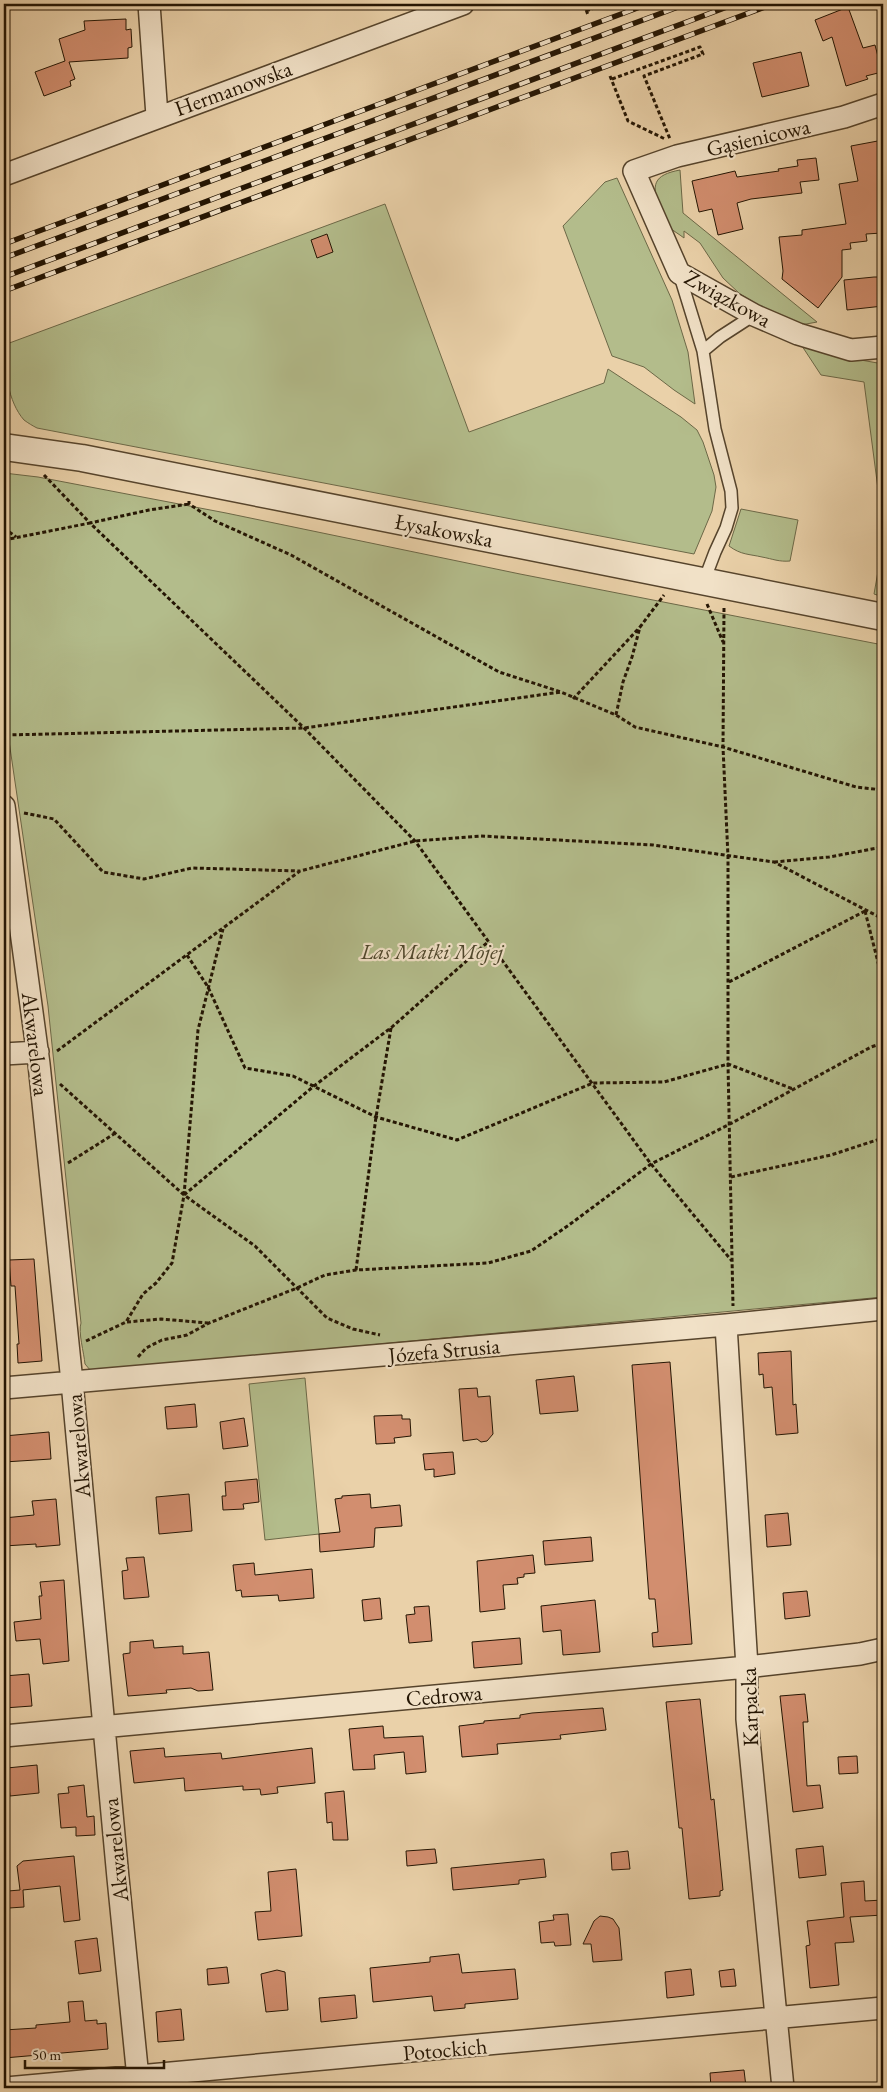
<svg xmlns="http://www.w3.org/2000/svg" width="887" height="2092" font-family="'EB Garamond',serif">
  <style>
    .green { fill: #b3bc8b; stroke: #6c6847 }
    .building { fill: #d28e6f; stroke: #241503 }
    .lines { fill: none; stroke-linecap: round; stroke-linejoin: round }
    .service-casing { stroke: #56442c; stroke-width: 14 }
    .minor-casing { stroke: #56442c; stroke-width: 24 }
    .tertiary-casing { stroke: #56442c; stroke-width: 29 }
    .path { stroke: #241503; stroke-width: 3; stroke-dasharray: 4 2.5; stroke-linecap: butt }
    .service { stroke: #f1e1c7; stroke-width: 11 }
    .minor { stroke: #f1e1c7; stroke-width: 21 }
    .tertiary { stroke: #f1e1c7; stroke-width: 26 }
    .rail-casing { stroke: #241503; stroke-width: 5.5 }
    .rail { stroke: #f1e1c7; stroke-width: 4; stroke-dasharray: 11; stroke-linecap: butt }
    .labels { text-anchor: middle; stroke-width: 4.5; stroke-linejoin: round; paint-order: stroke }
    .street-label { font-size: 22px; fill: #241503; stroke: #f1e1c7 }
    .park-label { font-size: 22px; font-style: italic; fill: #4f472c; stroke: #f1e1c7 }
  </style>
  <rect width="100%" height="100%" fill="#ead1a9"/>
  <filter id="stains"><feTurbulence type="fractalNoise" baseFrequency=".004" numOctaves="4"/><feColorMatrix values="0 0 0 0 .2 0 0 0 0 .09 0 0 0 0 .02 0 0 0 .5 -.17"/></filter>
  <radialGradient id="worn" r=".72"><stop offset=".6" stop-color="#630" stop-opacity="0"/><stop offset="1" stop-color="#630" stop-opacity=".3"/></radialGradient>
  <path class="green" d="M680,170L683,213L817,322L801,325L777,316L740,294L723,278L700,243L684,231V238C679,234 673,231 668,226C664,222 662,214 660,208C651,185 653,175 680,170Z
    M617,178L672,300L688,352L695,404L674,390L644,367L612,356L563,226L605,182Z
    M385,204L469,432L604,383L608,369L681,417L697,430L703,442L714,475L716,487L712,511L694,554L37,428C33,426 28,423 24,420C8,402 4,369 4,345Z
    M800,343L850,358L883,364V527L864,382L821,375Z
    M4,473L38,477L226,513L520,574L883,645V1297L91,1371L85,1364C84,1353 78,1332 81,1323L48,1006L4,707Z
    M741,509L798,520L790,561C779,562 773,559 762,557C749,554 741,555 729,546Z
    M883,543V597L874,594Z
    M305,1378L319,1534L265,1540L249,1384Z"/>
  <path class="building" d="M848,7L863,48L875,45L882,72L866,76L868,79L846,86L832,37L823,41L815,20Z
    M126,19V30L131,29L132,47L128,48V58L69,62L75,79L70,81L71,86L44,96L35,72L65,61L59,39L85,30L84,21Z
    M801,52L809,86L762,97L753,63Z
    M883,140V197L879,198L882,233L866,234L867,241L850,243L851,249L842,250V277L818,308L782,279L783,271L779,237L802,235V230L846,224L839,184L858,181L851,146Z
    M816,158L819,180L800,182L802,193L751,199L737,203L743,229L718,235L712,209L699,212L692,181L735,171L737,177L779,171L778,169L798,166L797,160Z
    M327,234L333,252L317,258L311,240Z
    M874,277H883V306L847,310L844,280Z
    M34,1259L42,1361L18,1363L17,1344H19L15,1286H11L9,1260Z
    M791,1351L793,1405L796,1404L798,1433L776,1435L772,1387L764,1388L763,1374L759,1375L758,1353Z
    M670,1362L692,1644L653,1647L652,1633L658,1632L655,1599H649L632,1365Z
    M574,1376L578,1411L540,1414L536,1380Z
    M477,1388L478,1397L490,1396L493,1434L487,1441L481,1442L477,1439L463,1441L459,1389Z
    M195,1404L197,1427L167,1429L165,1407Z
    M402,1415V1419H410L411,1436L394,1438L395,1443L376,1444L374,1416Z
    M244,1418L248,1446L223,1449L220,1422Z
    M49,1432L51,1459L4,1462V1436Z
    M453,1452L455,1474L434,1477V1469L425,1470L423,1454Z
    M257,1479L259,1502L243,1504L244,1509L223,1510L222,1496H226L225,1482Z
    M189,1494L192,1531L159,1534L156,1497Z
    M370,1494L371,1508L400,1505L402,1526L375,1528L374,1547L320,1552L319,1534L340,1532L335,1499L342,1498V1496Z
    M56,1499L60,1545L36,1547V1544L4,1546V1518L34,1515L32,1501Z
    M788,1513L791,1545L767,1547L765,1515Z
    M591,1537L593,1561L545,1565L543,1541Z
    M533,1555L535,1573L524,1574V1577L517,1578L518,1584L503,1585L505,1609L480,1612L477,1561Z
    M144,1557L149,1597L124,1599L122,1571L128,1570L126,1558Z
    M254,1563L255,1575L312,1569L314,1598L279,1601L278,1595L242,1597L241,1590L236,1591L233,1565Z
    M64,1580L69,1661L43,1664L40,1639L16,1641L14,1622L41,1619L39,1596H42L40,1582Z
    M807,1591L810,1616L785,1619L783,1593Z
    M380,1598L382,1619L364,1621L362,1600Z
    M595,1600L600,1652L563,1655L561,1630L543,1632L541,1606Z
    M429,1606L432,1641L409,1643L406,1615L415,1614L414,1607Z
    M520,1638L522,1664L474,1668L472,1642Z
    M153,1640L154,1648L183,1646V1654L209,1652L213,1690L198,1691L191,1688L166,1690L167,1693L128,1696L123,1654L130,1653V1642Z
    M29,1674L32,1706L4,1708V1676Z
    M805,1694L808,1722H803L807,1786L820,1785L823,1808L793,1812L780,1696Z
    M700,1699L711,1800L714,1799L716,1819L723,1890L720,1891V1896L689,1899L682,1828H679L666,1702Z
    M603,1708L606,1730L560,1735L561,1739L497,1744L498,1754L462,1757L459,1726L484,1723V1721L520,1718V1715L532,1713Z
    M383,1726L384,1738L423,1736L426,1772L406,1774L404,1752L374,1755L375,1769L353,1770L349,1729Z
    M164,1748L165,1757L221,1753L222,1759L312,1748L315,1783L277,1787L278,1793L261,1795L260,1789L243,1790V1786L185,1791L184,1778L134,1783L130,1751Z
    M857,1756L858,1773L839,1774L838,1757Z
    M37,1765L39,1793L10,1796L7,1768Z
    M84,1785L87,1817L94,1816L95,1835L76,1836V1827L61,1828L58,1794L69,1793L68,1787Z
    M344,1791L348,1840H333L332,1822L327,1823L325,1793Z
    M823,1846L826,1875L799,1878L796,1849Z
    M435,1849L437,1863L407,1866L406,1851Z
    M628,1851L630,1869L612,1870L611,1853Z
    M74,1856L80,1920L64,1922L60,1886L23,1890L24,1907L9,1908L8,1891L20,1890L17,1866L23,1861Z
    M544,1859L546,1877L519,1880V1884L453,1890L451,1868Z
    M296,1869L302,1936L258,1940L255,1912L271,1911L268,1872Z
    M864,1881L865,1901L883,1900V1915L850,1917L854,1942L835,1943L839,1985L810,1988L806,1946L810,1945L807,1921L844,1917L841,1883Z
    M568,1914L571,1945L555,1946L554,1942L541,1943L539,1922L554,1920L553,1915Z
    M600,1916L608,1917L613,1919L619,1928L622,1960L593,1962L591,1944H583L594,1921Z
    M97,1938L101,1971L79,1974L75,1941Z
    M459,1954L462,1973L515,1969L518,1999L465,2004V2008L434,2011L432,1996L373,2002L370,1968L430,1962V1957Z
    M227,1967L229,1983L208,1985L207,1969Z
    M691,1969L694,1995L667,1998L665,1972Z
    M734,1969L736,1986L721,1987L719,1971Z
    M277,1970L285,1972L288,2010L266,2012L261,1974Z
    M355,1995L357,2018L321,2022L319,1998Z
    M83,2001L85,2021L97,2020V2024L106,2023L108,2049L4,2058V2030L36,2028V2025L70,2022L68,2002Z
    M181,2009L184,2040L158,2042L156,2012Z
    M744,2070L746,2087L743,2088H711L710,2073Z"/>
  <g class="lines">
    <g class="service-casing">
      <path id="service" d="M679,273L703,351L715,429L731,491L732,508L726,528L715,552L704,581
        M703,351L720,337L754,315"/>
    </g>
    <g class="minor-casing">
      <path id="minor" d="M149,4L157,116
        M883,104L844,117L677,156L634,171L679,273L754,315L798,334L851,350L883,347
        M4,175L463,4
        M4,806L39,1064L72,1382L118,1878L139,2088
        M4,1054L38,1052
        M726,1325L747,1667V1719L783,2088
        M4,1388L726,1325L883,1309
        M4,1736L747,1667L860,1654L883,1649
        M6,2088L883,2008"/>
    </g>
    <g class="tertiary-casing">
      <path id="tertiary" d="M4,447L82,458L883,617"/>
    </g>
    <path class="path" d="M584,4L588,15
      M586,11L606,4
      M610,76L628,121L665,139
      M612,79L700,47L703,54L644,76L670,139
      M44,475L90,523L149,510L189,504
      M189,501V504L215,521L291,555L499,672L561,692
      M4,528L16,537
      M4,540L90,523L304,728L415,841L651,1164L732,1261
      M707,604L723,642
      M724,608L723,747L728,857V1064L733,1306
      M573,699L640,627
      M616,715L623,682L632,657L640,627L664,595
      M6,735L304,728L561,692L616,715L635,727L723,747L856,787L883,790
      M24,813L54,819L103,872L144,879L192,868L300,871
      M774,862L829,857L883,847
      M865,911L883,982
      M187,955L208,987L245,1068L293,1076L376,1117L457,1140L593,1083L664,1082L728,1064L793,1089
      M729,982L865,911
      M57,1051L300,871L415,841L481,836L653,845L774,862L883,919
      M60,1084L184,1195L255,1246L327,1318L353,1329L380,1335
      M68,1163L114,1134
      M731,1177L831,1155L883,1138
      M184,1195L314,1086L392,1027L489,941
      M356,1270L376,1117L391,1028
      M127,1322L161,1319L208,1323
      M86,1341L126,1322L143,1294L156,1283L172,1263L184,1195L198,1030L223,929
      M138,1357L146,1348L162,1340L187,1335L209,1323L297,1288L325,1275L356,1270L488,1263L531,1251L569,1225L651,1164L730,1124L871,1047L883,1043"/>
    <use href="#service" class="service"/>
    <use href="#minor" class="minor"/>
    <use href="#tertiary" class="tertiary"/>
    <g class="rail-casing">
      <path id="rail" d="M4,244L648,4
        M4,258L686,4
        M4,277L735,4
        M4,291L773,4"/>
    </g>
    <use href="#rail" class="rail"/>
  </g>
  <g class="labels">
    <g class="street-label">
      <text transform="translate(233 88) rotate(-20)" y="8">Hermanowska</text>
      <text transform="translate(758 137) rotate(-13)" y="8">Gąsienicowa</text>
      <text transform="translate(728 298) rotate(29)" y="8">Związkowa</text>
      <text transform="translate(444 530) rotate(11)" y="8">Łysakowska</text>
      <text transform="translate(36 1044) rotate(83)" y="8">Akwarelowa</text>
      <text transform="translate(444 1350) rotate(-5)" y="8">Józefa Strusia</text>
      <text transform="translate(78 1446) rotate(-95)" y="8">Akwarelowa</text>
      <text transform="translate(444 1695) rotate(-5)" y="8">Cedrowa</text>
      <text transform="translate(749 1707) rotate(-92)" y="8">Karpacka</text>
      <text transform="translate(115 1850) rotate(-96)" y="8">Akwarelowa</text>
      <text transform="translate(445 2049) rotate(-5)" y="8">Potockich</text>
    </g>
    <g class="park-label">
      <text x="432" y="959">Las Matki Mojej</text>
    </g>
  </g>
  <rect width="887" height="2092" fill="none" stroke="#ead1a9" stroke-width="20"/>
  <rect x="5" y="5" width="877" height="2082" fill="none" stroke="#241503" stroke-width="2.5"/>
  <rect x="10" y="10" width="867" height="2072" fill="none" stroke="#241503"/>
  <path d="M25 2060v8h139v-8" fill="none" stroke="#241503" stroke-width="2.5"/>
  <text x="32" y="2060" font-size="15" fill="#241503" stroke="#f1e1c7" stroke-width="4" paint-order="stroke">50 m</text>
  <rect width="100%" height="100%" filter="url(#stains)"/>
  <rect width="100%" height="100%" fill="url(#worn)"/>
</svg>
